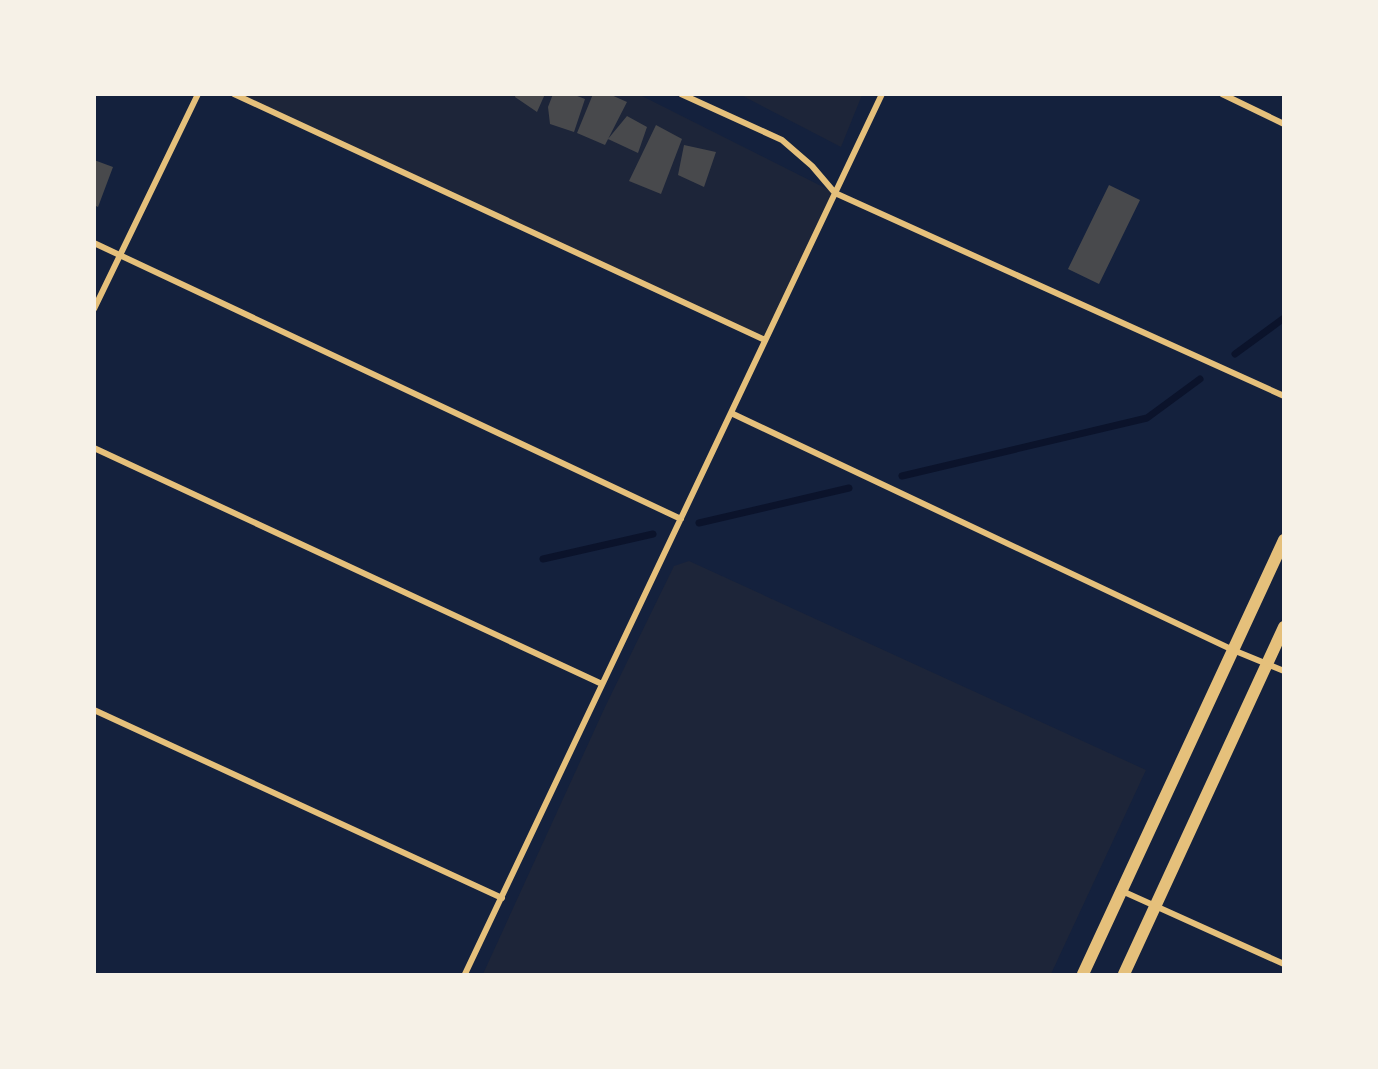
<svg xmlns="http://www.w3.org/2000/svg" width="1378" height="1069" font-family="Commissioner,sans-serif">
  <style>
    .green { fill: #1d2539 }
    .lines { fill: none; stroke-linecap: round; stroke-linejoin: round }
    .stream { stroke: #0b132b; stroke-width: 7 }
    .building { fill: #48494c }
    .minor { stroke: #e5c07b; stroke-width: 6 }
    .secondary { stroke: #e5c07b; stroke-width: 12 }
  </style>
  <rect width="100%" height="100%" fill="#14213d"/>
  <path class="green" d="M234,95H640L835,193L765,340Z
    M741,95H862L841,147Z
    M689,561L1146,770L1051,974H483L605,707L674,566Z"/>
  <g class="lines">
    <path class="stream" d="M1235,354L1284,318
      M902,476L1147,418L1200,379
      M699,523L849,488
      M543,559L653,534"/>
  </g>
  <path class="building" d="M516,94H545L537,112L515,97Z
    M553,94H572L585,99L574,132L550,124L548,107Z
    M593,94H609L627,102L605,145L577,133Z
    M627,116L647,127L638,153L608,139Z
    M656,125L682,139L661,194L629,181Z
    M684,145L716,152L704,187L678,175Z
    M94,160L113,167L98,207L94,205Z
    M1109,185L1140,200L1099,284L1068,269Z"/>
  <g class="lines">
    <path class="minor" d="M234,94L765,340
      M681,94L782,140L812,166L835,193L1284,396
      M1222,94L1284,124
      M94,243L681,519
      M94,309L198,94
      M731,413L1233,650L1284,671
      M94,448L602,684
      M94,710L502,898
      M1122,891L1284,964
      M465,974L882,94"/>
    <path class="secondary" d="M1083,974L1284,540
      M1124,974L1284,627"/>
  </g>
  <rect width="1378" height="1069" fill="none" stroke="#f6f1e7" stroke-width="192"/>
</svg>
